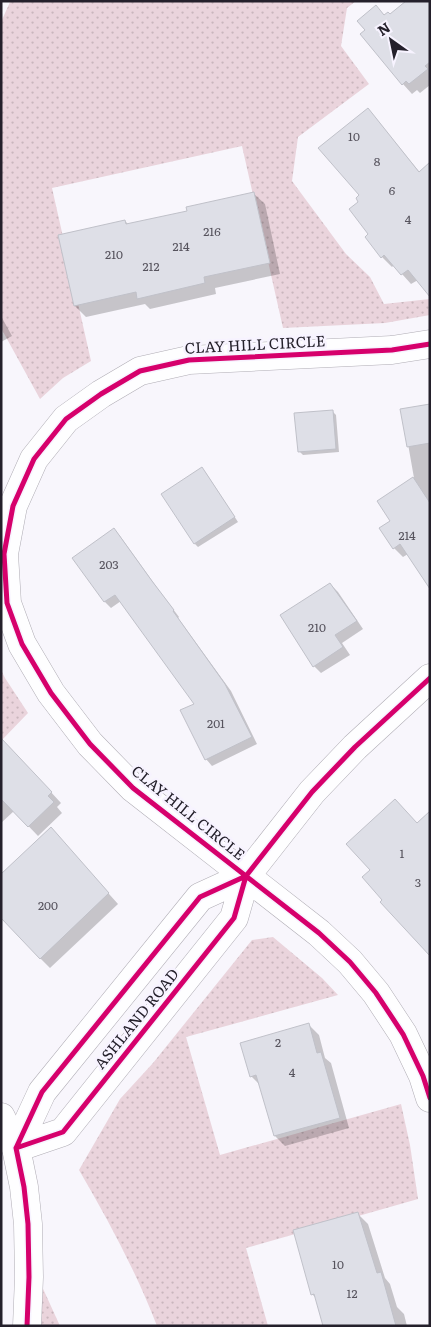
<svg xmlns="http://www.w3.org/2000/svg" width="431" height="1327" font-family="Literata,serif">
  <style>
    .green { fill: url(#green-dots) }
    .shadow { fill: #0003 }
    .building { fill: #dedfe7; stroke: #c0c1c9 }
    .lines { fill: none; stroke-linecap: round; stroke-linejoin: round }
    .minor-casing { stroke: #b0adb5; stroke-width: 29 }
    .secondary-casing { stroke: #b0adb5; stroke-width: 29 }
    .minor { stroke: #fefeff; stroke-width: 28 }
    .secondary { stroke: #fefeff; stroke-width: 28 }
    .cycleway-casing { stroke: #f7f3ff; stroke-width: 8 }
    .cycleway { stroke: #d6006c; stroke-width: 5 }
    .labels { text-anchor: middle; stroke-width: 5; stroke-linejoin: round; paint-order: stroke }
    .number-label { font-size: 12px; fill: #56535d }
    .street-label { font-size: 15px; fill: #24202b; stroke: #f7f3ff }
  </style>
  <defs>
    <pattern id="green-dots" width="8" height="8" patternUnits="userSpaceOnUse" patternTransform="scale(1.25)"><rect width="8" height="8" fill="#ead4dc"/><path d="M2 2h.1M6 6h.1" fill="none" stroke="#c9b6bd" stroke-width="1.8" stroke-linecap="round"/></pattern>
  </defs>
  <rect width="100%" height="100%" fill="#f8f6fc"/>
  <path class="green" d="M8,1H356L347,8L341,46L369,84L298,137L292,181L346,254L370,277L384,304L430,299V315L385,323L283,328L242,146L52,188L91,361L63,378L40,399L1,328V22L10,2Z
    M1,670L5,678L28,713L1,741Z
    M273,937L322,978L338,995L186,1037L220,1155L401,1104L410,1145L418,1199L246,1248L268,1326H157C136,1271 108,1220 79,1170L120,1099L153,1063L252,940Z
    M35,1271L60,1326H32Z"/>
  <path class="shadow" d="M430,1V85L420,93L417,90L412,94L403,84L367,30L376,7L385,16H390Z
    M377,120L430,185L418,280L411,284L394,265L392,267L382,257L370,234L360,202Z
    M253,193L265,204L280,274L215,288L216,294L150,309L145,304L86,317L75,306L59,235L125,221L129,225L188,212Z
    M1,316L12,336L1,342Z
    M430,405V587L408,554L403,557L394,548L392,521L379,502L414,478L402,410Z
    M332,411L336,415L339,452L303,455L299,451Z
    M202,469L206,473L238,522L198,547L195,544Z
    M114,529L120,536L158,589L179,617L178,618L231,691L257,744L212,766L206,759L196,704L121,601L111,608L105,602L74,558Z
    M330,584L338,592L363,629L342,643L350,655L321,673L314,666Z
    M1,749L16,754L61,803L57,807L62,813L38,836L14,811L1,823Z
    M60,839L118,904L50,968L40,958Z
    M309,1025L319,1035L325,1058L331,1063L349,1128L285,1146L275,1136L261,1086L251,1076Z
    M358,1214L368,1224L385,1278L390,1284L397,1307L404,1314L407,1326H324L317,1299L312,1294Z"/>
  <path class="building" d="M406,1H430V62L425,66L428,69L409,84L406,81L402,85L360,34L365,30L357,21L376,5L384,15L388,12L390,14Z
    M368,108L419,172L430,162V297L408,270L401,275L384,255L381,258L365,237L368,234L349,209L358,202L356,198L359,195L318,148Z
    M254,192L270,263L204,277L205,283L137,299L136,292L74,306L58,235L125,220L126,224L187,211L186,207Z
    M430,404V443L407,447L400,409Z
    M333,410L336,449L298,452L294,413Z
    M202,467L235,517L194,544L161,494Z
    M413,477L430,503V589L400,544L393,549L379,528L390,521L377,501Z
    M114,528L152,581L174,610L173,611L225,684L252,737L205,760L180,710L194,704L115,595L104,602L72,558Z
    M330,583L357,621L335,635L343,647L313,667L280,615Z
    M1,738L52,792L48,796L54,802L28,827L1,799Z
    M395,799L417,823L430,811V956L380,902L382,900L362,877L370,870L346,844Z
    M51,827L109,893L40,959L1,918V874Z
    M309,1023L317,1053L321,1052L340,1118L274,1136L256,1075L250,1077L240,1043Z
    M358,1212L377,1273L381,1272L396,1326H323L314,1294L311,1295L293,1230Z"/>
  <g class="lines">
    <g class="minor-casing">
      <path id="minor" d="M430,344L392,350L189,360L140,371L101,394L66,419L34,459L13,506L4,554L7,603L22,644L51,693L90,744L133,788L319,933L350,962L376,993L403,1034L423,1076L430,1098
        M16,1148L63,1132L234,918L246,876L312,792L355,747L430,678
        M16,1148L42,1092L200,897L246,876"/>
    </g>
    <g class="secondary-casing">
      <path id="secondary" d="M1,1117L16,1148L24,1187L28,1224L29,1277L27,1326"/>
    </g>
    <use href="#minor" class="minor"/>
    <use href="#secondary" class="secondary"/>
    <g class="cycleway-casing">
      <path id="cycleway" d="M430,344L392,350L189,360L140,371L101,394L66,419L34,459L13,506L4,554L7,603L22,644L51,693L90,744L133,788L319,933L350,962L376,993L403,1034L423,1076L430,1098
        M16,1148L63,1132L234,918L246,876L312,792L355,747L430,678
        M27,1326L29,1277L28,1224L24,1187L16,1148L42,1092L200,897L246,876"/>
    </g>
    <use href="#cycleway" class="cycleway"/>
  </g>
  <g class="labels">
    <g class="number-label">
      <text x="354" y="141">10</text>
      <text x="377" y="166">8</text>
      <text x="392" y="195">6</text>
      <text x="408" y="224">4</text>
      <text x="212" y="236">216</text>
      <text x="181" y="251">214</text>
      <text x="114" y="259">210</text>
      <text x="151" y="271">212</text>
      <text x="407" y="540">214</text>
      <text x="109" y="569">203</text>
      <text x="317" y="632">210</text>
      <text x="216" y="728">201</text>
      <text x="402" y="858">1</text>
      <text x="418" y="887">3</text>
      <text x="48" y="910">200</text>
      <text x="278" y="1047">2</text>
      <text x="292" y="1077">4</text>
      <text x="338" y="1269">10</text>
      <text x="352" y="1298">12</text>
    </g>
    <g class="street-label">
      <text transform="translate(255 345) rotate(-3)" y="5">CLAY HILL CIRCLE</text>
      <text transform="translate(188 813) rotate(39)" y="5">CLAY HILL CIRCLE</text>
      <text transform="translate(137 1019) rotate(-51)" y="5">ASHLAND ROAD</text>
    </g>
  </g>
  <rect width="431" height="1327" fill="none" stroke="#24202b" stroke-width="5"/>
  <g transform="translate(391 40) rotate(327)" stroke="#f7f3ff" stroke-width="4" paint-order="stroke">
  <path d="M0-4L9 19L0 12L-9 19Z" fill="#24202b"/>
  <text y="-8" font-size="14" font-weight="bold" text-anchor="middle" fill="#24202b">N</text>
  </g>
</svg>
